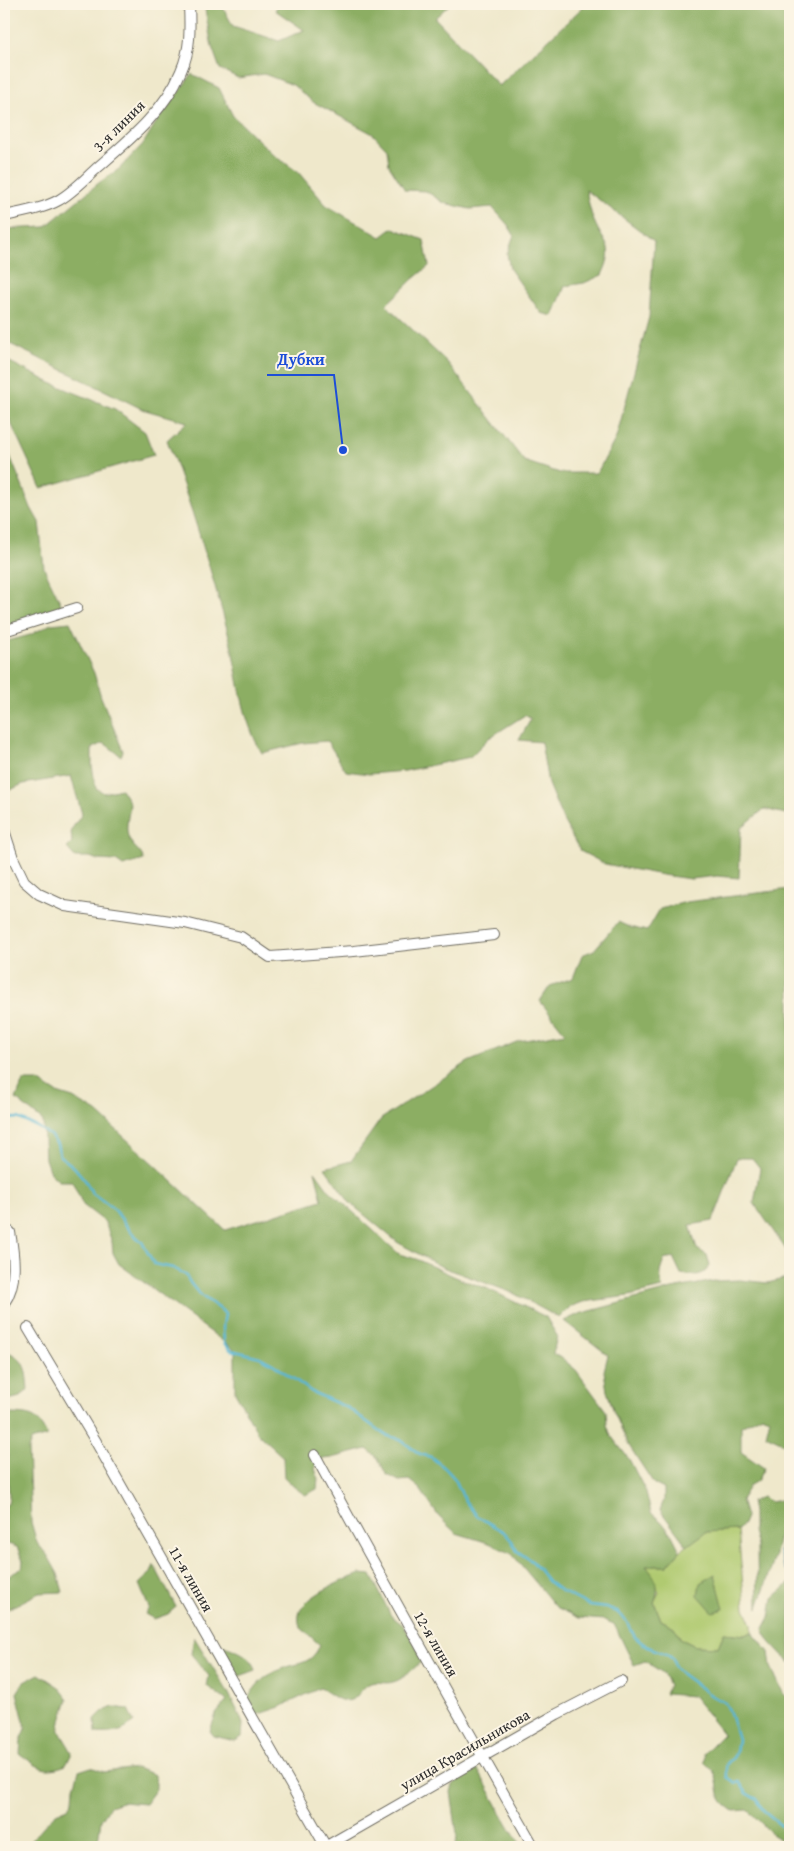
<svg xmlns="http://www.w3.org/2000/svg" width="794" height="1851" font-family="'Gentium Book Plus',serif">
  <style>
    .green { fill: #b0ca71; stroke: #6e7a4e }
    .forest { fill: #8cae63; stroke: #5c6c47 }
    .water { fill: #58b7d6; stroke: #427180 }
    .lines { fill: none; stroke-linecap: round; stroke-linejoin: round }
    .stream { stroke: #58b7d6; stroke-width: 2.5 }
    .minor-casing { stroke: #706d63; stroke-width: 12 }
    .minor { stroke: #fff; stroke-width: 10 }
    .labels { text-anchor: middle; stroke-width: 4; stroke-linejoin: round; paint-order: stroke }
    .street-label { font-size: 15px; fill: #2b2b2b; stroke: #fcf5e5 }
    .leader { fill: none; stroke: #1d4ed8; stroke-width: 2 }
    .callout-dot { fill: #1d4ed8; stroke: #fcf5e5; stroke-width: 2 }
    .callout-label { font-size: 16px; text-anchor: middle; font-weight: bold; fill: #1d4ed8; stroke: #fcf5e5; stroke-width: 4; stroke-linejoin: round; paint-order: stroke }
  </style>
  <rect width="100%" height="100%" fill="#fcf5e5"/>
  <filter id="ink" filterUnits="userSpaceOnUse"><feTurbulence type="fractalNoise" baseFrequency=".02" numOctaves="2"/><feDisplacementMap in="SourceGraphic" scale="10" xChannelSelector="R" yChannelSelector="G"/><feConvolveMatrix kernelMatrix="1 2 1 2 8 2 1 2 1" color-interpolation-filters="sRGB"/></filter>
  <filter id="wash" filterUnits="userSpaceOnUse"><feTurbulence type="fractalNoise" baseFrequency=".0096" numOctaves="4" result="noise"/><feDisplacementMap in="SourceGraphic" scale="20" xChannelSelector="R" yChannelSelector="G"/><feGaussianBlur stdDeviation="1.12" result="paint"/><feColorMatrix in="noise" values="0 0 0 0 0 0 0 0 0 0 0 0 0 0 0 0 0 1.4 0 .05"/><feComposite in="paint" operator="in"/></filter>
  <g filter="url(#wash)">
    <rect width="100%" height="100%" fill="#efe8cb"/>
    <path class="green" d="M738,1530L745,1608L752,1624V1632L745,1635L724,1633L718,1647L695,1646L681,1639L674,1627L661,1620L654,1602L659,1592L646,1566H667L680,1551L706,1532Z"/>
    <path class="forest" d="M204,4H221L233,26L279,41L304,30L275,10L279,4H450L435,18L499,86L583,7L581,4H790V815L764,809L741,828L739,878L717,876L691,879L662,875L605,864L580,851L563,820L548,784L541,742L519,740L531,719L525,715L489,738L470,757L405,771L369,774L346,771L327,741L303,743L262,753C241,718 239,676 229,636C211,570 191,504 167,440L187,422L142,409L126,401L4,341V229L45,227L100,182L119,169L143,144L157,121L192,74L219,88L233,116L275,156L298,172L326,205L381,237L393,228L424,240L429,266L413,279L386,305L447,362L524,461L560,473H597L616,438L649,317L654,241L586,190C588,199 590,212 594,221C605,247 616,245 602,275L584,283L565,286L553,316L541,313L510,269L507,254L514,235L508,225L492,207L470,209L444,203L426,191L405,190L389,165L387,149L373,134L313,102L293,85L264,74L238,78L220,69L212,47Z
      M4,359L51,383L115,409L145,432L154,455L41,488L4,408Z
      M4,441L31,508L39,522L44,568L63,608L44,612L19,622L4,625Z
      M70,622L94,673L101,697L123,751L121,756L104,743L92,748V766L96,788L104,793L121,789L130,803C129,818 122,832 133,845C138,851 141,852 144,860L123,866L116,861L98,860L90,857H75L67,848L72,843L71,830L82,814L71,776L23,784L4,793V642L30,635L51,624Z
      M790,889V1267L789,1254L754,1203L760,1168L752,1158H737L713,1221L690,1225L697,1249L707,1255L710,1266C703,1277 693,1276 681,1274L673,1257L664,1260L660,1272L662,1288L629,1296L583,1302L570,1307L559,1318L513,1293L442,1267L397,1242L350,1203L325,1168L351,1161L381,1119L468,1062L519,1041L565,1033L540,1001L550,986L573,978L582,955L594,950L618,922L629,927L647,931L660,909L686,902Z
      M23,1081H38L57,1093L73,1098L97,1112L225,1230L322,1200L315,1171L329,1190L399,1254L416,1259L460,1279L486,1288L546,1317L557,1336L553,1354L563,1359L576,1370L606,1411L607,1425L611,1436L629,1459L646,1492L651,1513L661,1521L672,1535L680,1551L667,1566H646C656,1578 661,1587 654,1602L661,1620L674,1627L681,1639L695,1646L718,1647L724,1633L745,1635L752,1632L769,1652L771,1667L783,1693L790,1700V1847H785L780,1839L772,1834L748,1810L734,1811C730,1808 724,1804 722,1800C714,1788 723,1776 705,1763L704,1753L723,1734L693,1696L665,1694L669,1685L663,1673L645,1661L634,1665L614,1624L604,1620L579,1618L556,1607L512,1554L489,1543L456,1533L439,1517L420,1489L409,1480L399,1481L386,1474L378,1458L367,1449L332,1458L323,1459L315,1468L318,1479L317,1489L305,1495L293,1486L284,1477L283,1457L258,1434L235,1392V1350L119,1264L113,1253L112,1242L105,1222L83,1205L72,1181H59L50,1173L45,1159L43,1121L16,1099Z
      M790,1277V1444L787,1445L766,1435L770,1418L762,1415L741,1426V1452L764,1468L757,1481L750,1485L741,1500L746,1517L743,1524L738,1530L706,1532L687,1546L660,1510L664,1500V1489L654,1484L628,1444L614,1412L607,1391L604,1371L608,1355L564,1321L579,1314L672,1289L714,1281L740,1280L768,1283Z
      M4,1350C26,1359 26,1368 28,1390L20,1397L4,1401Z
      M12,1414C33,1415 38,1416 47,1436L31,1441L28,1449L31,1522L37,1543L48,1556L58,1574L63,1592L39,1593L4,1611V1579L22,1568L23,1561L17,1547L8,1544L4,1545V1506L8,1504L9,1495L7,1466L8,1455L4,1449V1418Z
      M790,1493V1518L782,1524L773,1563L758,1608L757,1547L753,1531V1512L751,1502L762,1497L771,1502L781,1500Z
      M154,1565L176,1607L168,1614L154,1619L145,1614L149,1608L139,1584L151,1573Z
      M361,1574L371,1575L391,1616L402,1624L411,1637L417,1648L422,1661C414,1668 403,1680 393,1682C384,1685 375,1679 367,1685C359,1691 357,1701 345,1701C336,1700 329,1692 320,1688L280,1707L256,1715L247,1701C254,1686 265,1675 281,1669C300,1662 311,1665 320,1645L300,1627C299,1624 298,1619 299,1615C301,1597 345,1579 361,1574Z
      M715,1574L724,1609L713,1612L698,1595L700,1583Z
      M790,1583V1663L770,1642L763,1630L770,1617L773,1598Z
      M194,1637L228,1692L239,1714L243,1724L242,1737L235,1741L214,1736L210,1731L216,1714L227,1701L207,1686L209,1676L191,1654Z
      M215,1643C229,1648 252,1653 256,1670L237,1677H231Z
      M39,1674L59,1687L68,1699C66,1707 58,1725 60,1731C61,1735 70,1747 72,1753L66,1765C43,1774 39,1767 20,1754L21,1740L26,1729L17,1693L24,1682Z
      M113,1707L128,1709L134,1722C123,1733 111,1734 96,1733L95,1719L102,1712Z
      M91,1767L104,1772L136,1768L155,1775L156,1789L145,1804L122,1802L110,1806L101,1820L97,1847H27L40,1830L56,1813L68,1808L73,1800L74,1787L79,1771Z
      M478,1770C493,1796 505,1823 523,1847H456L457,1834L451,1792L453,1785L460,1778Z"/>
    <path class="water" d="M790,1530V1572L785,1571L779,1552L788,1531Z"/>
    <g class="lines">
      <path class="stream" d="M4,1119L18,1118L37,1127L50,1135L57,1144L60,1156L74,1167L85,1180L92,1193L115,1210L131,1232L142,1242L154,1264L173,1268L185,1274C191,1286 201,1297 213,1304C218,1308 221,1308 225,1314L223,1326L224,1343L231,1350L260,1357L273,1364L312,1392L348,1408L385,1435L399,1439L420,1454L431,1457L445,1468L455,1479L465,1501L477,1516L504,1532L512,1541L517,1551L533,1562L549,1582L561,1591L590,1606L606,1608L617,1612L625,1619L635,1637L641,1642L648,1647L666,1654L673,1659L675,1667L683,1675L712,1696L725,1703L729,1710L738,1739L736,1753L726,1765L727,1777L736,1783L739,1782C747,1791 743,1793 757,1799C763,1816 779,1821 790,1834"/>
    </g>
  </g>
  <g filter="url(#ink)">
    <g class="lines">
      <g class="minor-casing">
        <path id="minor" d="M4,216C22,212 43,209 59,200C73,192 85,179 97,168C128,141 165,111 181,71C191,49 190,27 189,4
          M4,631L77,608
          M4,830L13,858L24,881L39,894L65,906L185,923L241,937L270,957L354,951L494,935
          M4,1303C18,1283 14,1255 10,1232
          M28,1328L95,1440L326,1847
          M315,1455C386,1587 460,1717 534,1847
          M325,1847L557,1714L621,1681"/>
      </g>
      <use href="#minor" class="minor"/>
    </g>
  </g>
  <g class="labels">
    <g class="street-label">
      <text transform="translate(119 126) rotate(-45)" y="5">3-я линия</text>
      <text transform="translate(191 1579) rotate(60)" y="5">11-я линия</text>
      <text transform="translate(436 1644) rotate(60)" y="5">12-я линия</text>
      <text transform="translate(465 1750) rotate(-30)" y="5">улица Красильникова</text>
    </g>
  </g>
  <path class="leader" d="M343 450L334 375H267"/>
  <circle class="callout-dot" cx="343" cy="450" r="5"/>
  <g class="callout-label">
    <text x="301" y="365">Дубки</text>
  </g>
  <rect width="794" height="1851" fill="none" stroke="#fcf5e5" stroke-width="20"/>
</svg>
